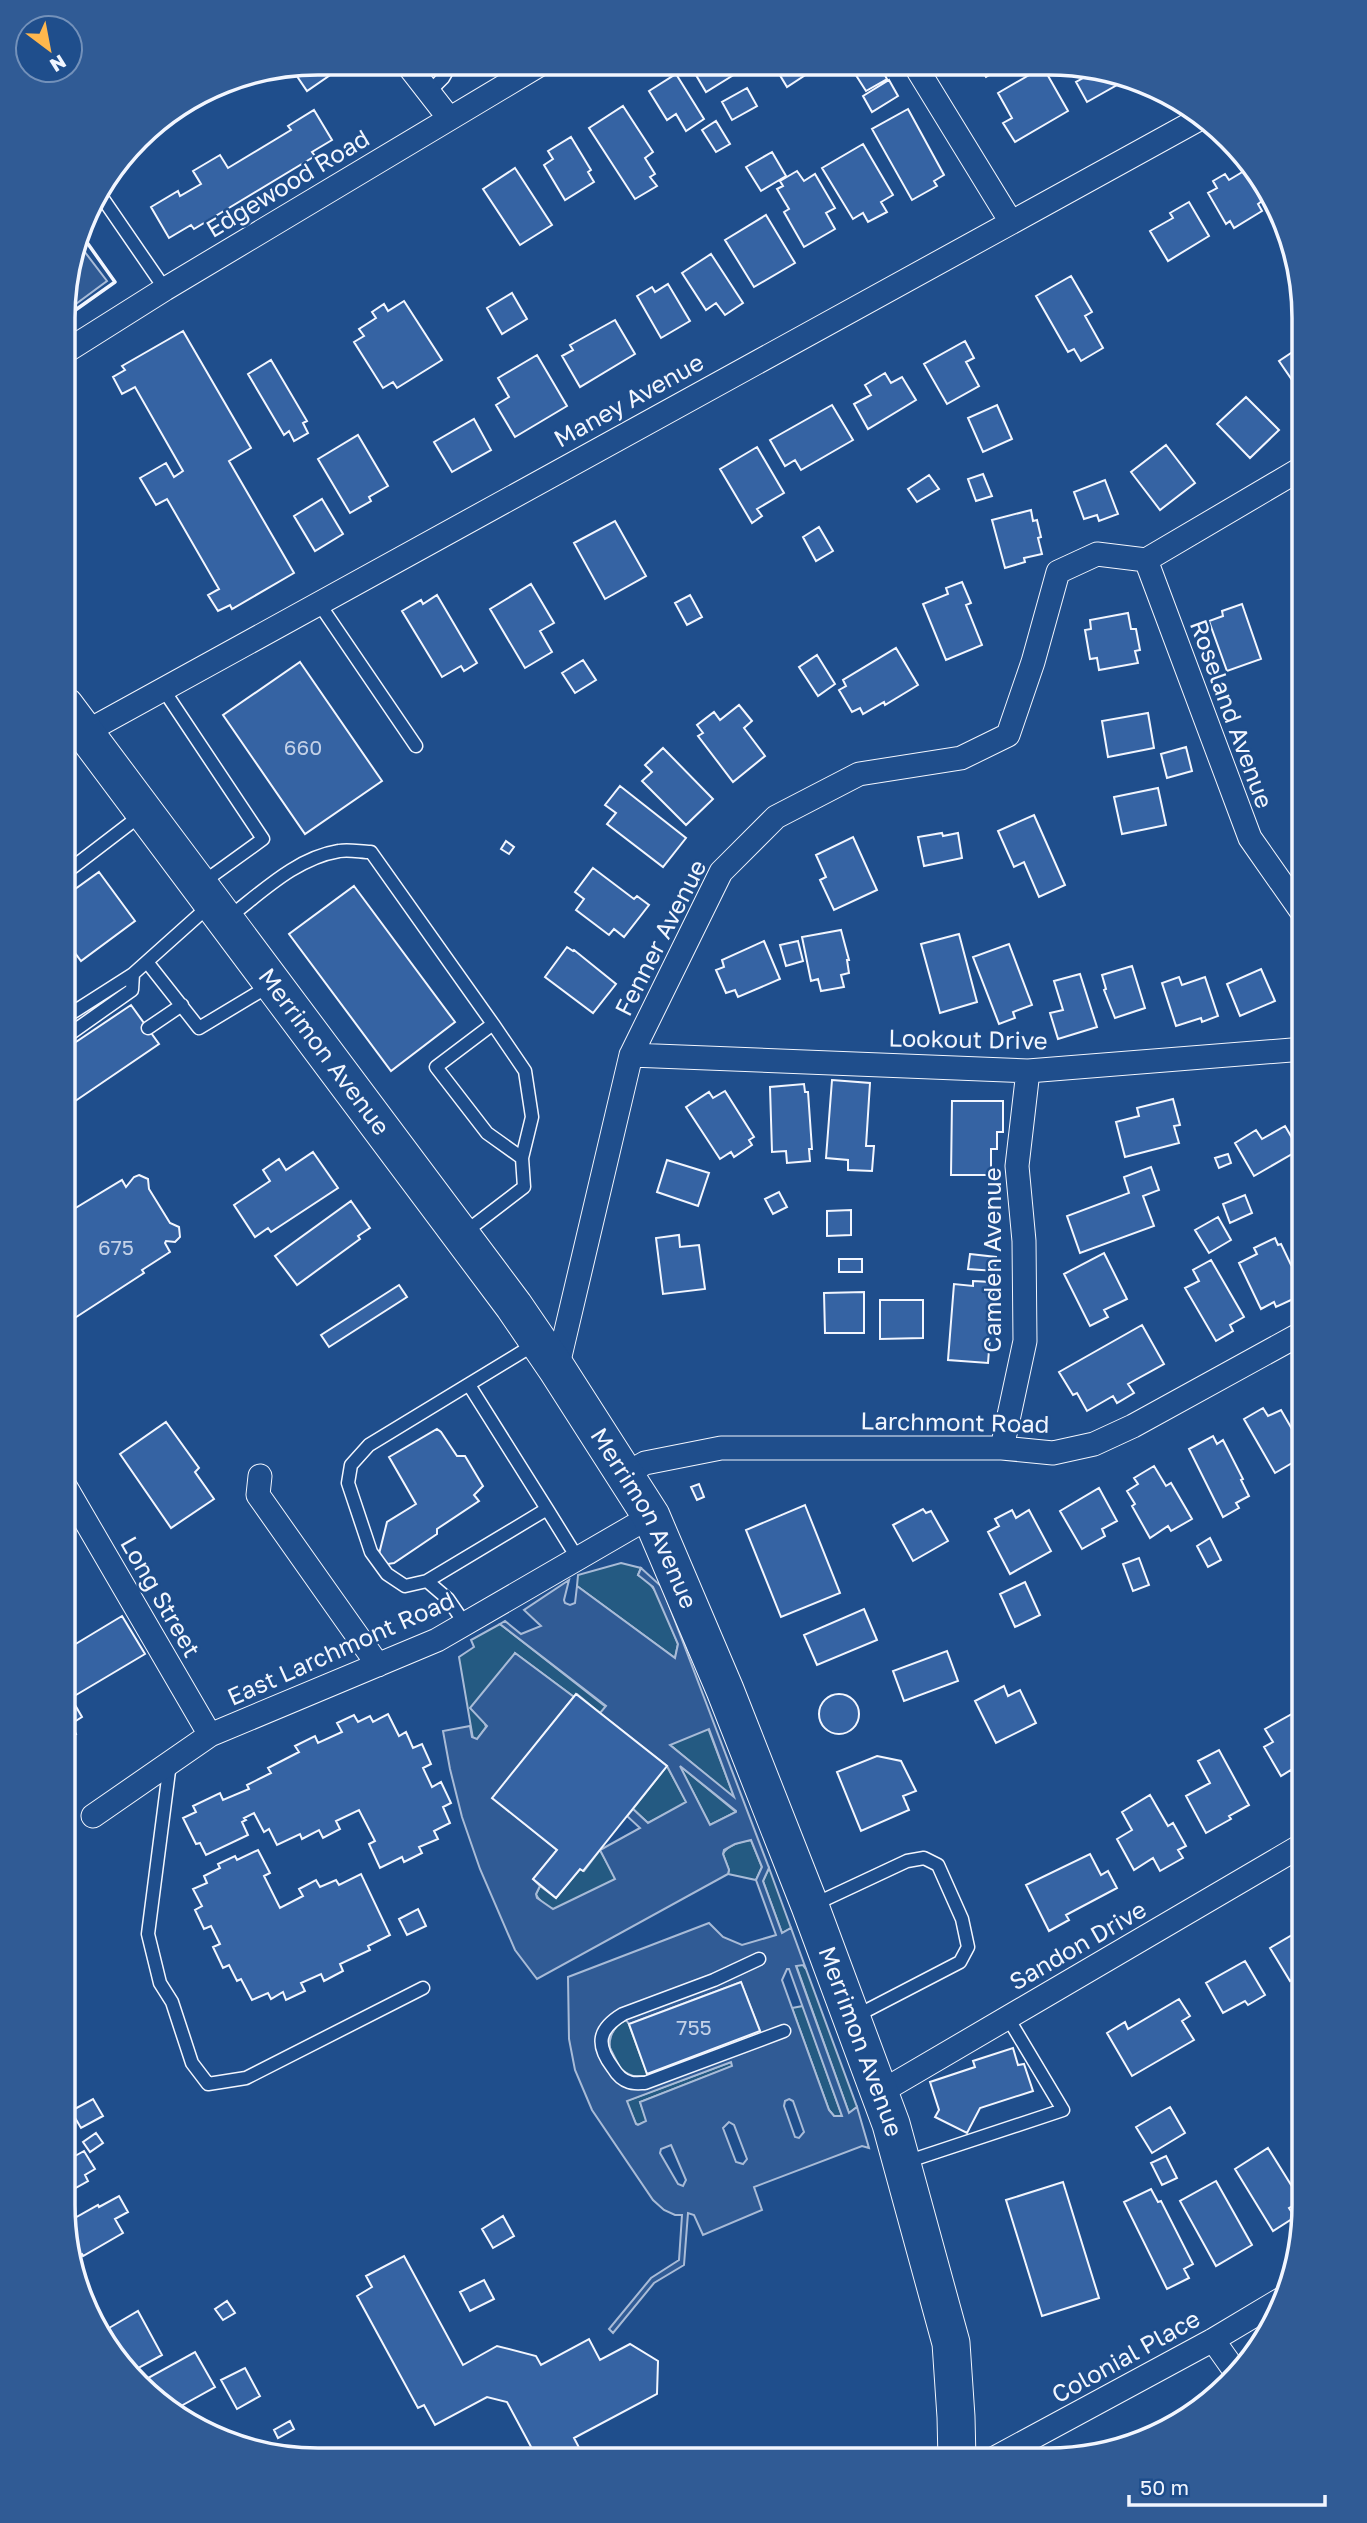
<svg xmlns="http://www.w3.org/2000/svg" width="1367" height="2523" font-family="'Golos Text',sans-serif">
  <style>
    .green { fill: #245a82; stroke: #a8bbd7; stroke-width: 2 }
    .parking { fill: #305b95; stroke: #a8bbd7; stroke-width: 2; fill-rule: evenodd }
    .building { fill: #3563a3; stroke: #f2f6ff; stroke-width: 2 }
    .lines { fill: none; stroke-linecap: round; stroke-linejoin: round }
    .lane-casing { stroke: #f2f6ff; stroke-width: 15 }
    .street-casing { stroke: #f2f6ff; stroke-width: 25 }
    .primary-casing { stroke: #f2f6ff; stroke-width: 39 }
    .lane { stroke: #1f4e8c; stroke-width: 12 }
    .street { stroke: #1f4e8c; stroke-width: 23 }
    .primary { stroke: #1f4e8c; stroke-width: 37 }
    .wall { stroke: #f2f6ff; stroke-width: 3.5 }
    .labels { text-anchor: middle; stroke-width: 5; stroke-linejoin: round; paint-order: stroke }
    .number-label { font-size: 21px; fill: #c3d1e8 }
    .street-label { font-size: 24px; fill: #f2f6ff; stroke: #1f4e8c }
    .rim { fill: none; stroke: #f2f6ff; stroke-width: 3.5 }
  </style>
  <rect width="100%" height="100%" fill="#1f4e8c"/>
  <path class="green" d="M621,1563L641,1568L638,1575L648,1581L658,1595L678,1644L675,1658L577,1586L578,1575Z
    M500,1624L606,1707L600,1713L577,1694L574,1697L515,1653L485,1724L486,1727L477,1739H473L459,1657L474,1647L471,1640Z
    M708,1728L735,1799L669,1744Z
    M679,1765L736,1812L710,1825Z
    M667,1766L687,1803L648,1823L633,1809Z
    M751,1840L762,1867L756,1880L728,1874L729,1870L723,1854C727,1845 741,1841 751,1840Z
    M600,1850L616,1879L556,1910C549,1909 538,1900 536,1894L540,1886L556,1898L580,1869L584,1871Z
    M769,1868L791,1928L782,1933L763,1881Z
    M796,1965H803L806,1969L857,2107L849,2113Z
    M803,2006L842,2116H834L829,2110L792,2008Z
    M627,2019L648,2076C616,2084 592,2036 627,2019Z
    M731,2062L733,2066L640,2102L647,2121L638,2125L636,2124L626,2101Z"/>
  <path class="parking" d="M78,243L107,281L65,312V286Z
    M641,1568L662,1587L769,1868L763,1881L782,1933L791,1928L806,1969L803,1965L796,1966L849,2113L857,2107L869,2148L862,2146L754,2187L762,2210L703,2235L694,2215L688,2213L684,2265L654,2283L613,2333L609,2329L651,2278L679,2260L682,2215H675L664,2210L653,2200L592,2110L575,2070L569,2039L568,1977L709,1923L723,1937L742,1945L776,1935L756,1880L762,1867L751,1840L735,1844L724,1850L723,1854L729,1870L728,1874L537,1979L515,1950L480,1869L462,1817L450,1769L443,1731L470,1726L472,1737L477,1739L487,1726L470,1708L515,1653L574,1697L493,1798L557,1850L533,1879L540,1886L536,1894L537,1898L553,1909L615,1879L600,1850L640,1828L627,1816L633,1809L648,1823L686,1802L667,1766L600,1713L606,1706L500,1624L505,1621L521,1634L541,1626L524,1610L569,1580L564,1600L565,1603L570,1605L575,1603L577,1586L675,1658L678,1644L653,1587L638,1575ZM709,1729L734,1797L670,1745ZM680,1766L736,1811V1812L710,1825ZM787,1969H789L842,2116H834L829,2110L782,1980ZM741,1982L760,2031L647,2074L648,2076H631L621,2070L609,2046V2037L619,2023L626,2020L629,2024ZM731,2062L732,2066L640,2102L646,2121L638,2125L636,2124L627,2101ZM789,2099L793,2101L804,2132L799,2138L795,2137L784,2106L785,2101ZM729,2122L734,2125L747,2159L743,2164L736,2162L723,2128ZM671,2145L686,2180L683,2186L678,2184L660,2153L661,2149Z"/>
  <path class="building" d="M319,63H330L336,71L307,91L292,69Z
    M690,65L737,66L740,71L706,92Z
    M788,66H806L810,72L787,87L778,72Z
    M856,66H880L887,79L866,91L852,69Z
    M980,67H1003L986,77Z
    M1043,67L1068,111L1015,142L1003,123L1012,118L998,93Z
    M1079,68H1098L1124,81L1087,102L1076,82L1085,77Z
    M676,74L704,119L686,131L676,114L667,120L649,91Z
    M889,80L898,96L872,112L863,96Z
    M747,88L757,106L732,120L722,102Z
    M623,106L653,152L645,158L655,174L650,177L657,186L635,199L589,128Z
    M908,109L944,175L934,181L937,186L912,200L872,129Z
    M314,110L332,140L312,152L315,156L194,229L191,225L169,238L151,207L178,191L180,196L201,184L193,171L220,155L228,168L291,130L288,126Z
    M716,121L730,144L716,152L702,130Z
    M571,137L591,170L588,172L594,182L565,200L544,165L553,159L548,151Z
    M863,144L893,195L881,202L887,212L868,222L863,213L853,219L822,168Z
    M772,152L786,176L761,191L746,167Z
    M515,168L552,225L520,245L483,189Z
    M797,171L804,181L815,174L835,208L826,213L835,229L804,247L784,212L789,209L777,189L783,186L780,181Z
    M1244,171L1262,201L1258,204L1262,211L1234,228L1230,221L1226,224L1208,193L1217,188L1213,181L1225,174L1229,180Z
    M1189,202L1209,236L1168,261L1150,231L1173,218L1170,213Z
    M766,215L795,263L754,287L725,240Z
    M711,254L743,303L725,315L716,303L706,310L682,273Z
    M1071,276L1092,312L1085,316L1103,348L1081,361L1074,349L1068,352L1036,296Z
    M668,284L690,321L661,338L637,296L652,287L655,292Z
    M512,293L527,319L502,334L487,308Z
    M404,301L442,360L397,388L393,382L383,388L354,342L364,336L359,329L376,318L372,312L384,304L388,311Z
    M615,320L635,354L580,387L562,356L573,350L570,345Z
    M1304,328V391L1301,393L1279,361L1303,345L1295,334Z
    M183,331L251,448L229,461L294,573L232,609L230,605L218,611L208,595L219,589L167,499L156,505L140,478L166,463L174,477L183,471L135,387L122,394L113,377L125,370L122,366Z
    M965,341L974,358L966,362L979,386L947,404L924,364Z
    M537,355L567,406L515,437L496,405L509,397L498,378Z
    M271,360L307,421L303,423L308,433L294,441L289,431L284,435L248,374Z
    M885,373L891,383L902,377L916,400L868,429L854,404L871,395L865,385Z
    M1246,397L1279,430L1250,458L1217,424Z
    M832,405L853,440L801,470L795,460L785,466L770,440Z
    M997,405L1012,439L983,452L968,418Z
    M474,419L491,450L452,472L434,442Z
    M358,435L388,486L369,497L371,501L350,513L318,459Z
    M1166,445L1195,483L1160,510L1131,472Z
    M757,447L784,493L757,509L762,516L752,523L720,469Z
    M983,474L992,496L976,501L968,479Z
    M929,475L939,489L917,502L908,489Z
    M1105,480L1118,514L1099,521L1097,515L1084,519L1074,492Z
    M322,499L343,534L315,551L294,516Z
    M1031,510L1033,521L1037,520L1041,537L1038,538L1042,554L1024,558L1025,562L1005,568L992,520Z
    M615,521L646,576L605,599L574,543Z
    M819,527L833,551L816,561L803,537Z
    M962,582L971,603L966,605L982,645L946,660L923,604L948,594L946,588Z
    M531,584L554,623L540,631L552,652L525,668L490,609Z
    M437,595L477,663L464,671L461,666L442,677L402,611L421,600L423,604Z
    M690,595L702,617L687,625L675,603Z
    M1242,604L1261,659L1227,671L1209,621L1223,616L1222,611Z
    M1128,613L1131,629H1136L1140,650L1135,651L1138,663L1099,670L1097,658L1090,659L1085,630L1091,629L1090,620Z
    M896,648L918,685L885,705L884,702L863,714L860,708L852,712L839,690L846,686L843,680Z
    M817,655L835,684L818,696L799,667Z
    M583,660L596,680L575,693L562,673Z
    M300,662L382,781L305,834L223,715Z
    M739,705L752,721L744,728L765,756L733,782L698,736L703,733L697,725L714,712L720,720Z
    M1148,713L1154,748L1108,757L1102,721Z
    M1186,747L1192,771L1167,778L1161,754Z
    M663,748L713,799L686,825L642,781L652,772L645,765Z
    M620,786L686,838L663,867L607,824L616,813L605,805Z
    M1158,788L1166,825L1122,834L1114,797Z
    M1034,815L1065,885L1039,897L1024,862L1014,867L998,831Z
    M942,833L943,836L958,833L962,858L924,866L918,837Z
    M853,837L877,890L834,910L820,880L826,877L816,855Z
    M506,841L514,847L509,854L501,849Z
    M593,868L634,899L637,896L649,905L624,937L614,929L609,935L576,910L584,899L575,892Z
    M99,872L135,921L81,961L64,938V897Z
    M354,886L455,1022L391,1071L289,934Z
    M841,930L849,960H847L849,973L841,975L844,987L821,991L818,979L811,981L802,937Z
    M959,934L977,1002L940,1013L921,944Z
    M764,941L780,979L738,997L735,990L726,993L716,970L724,967L722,960Z
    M798,941L803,961L786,966L780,945Z
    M1009,944L1032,1005L1013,1012L1015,1018L999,1024L973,957Z
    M567,947L573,951L574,950L616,984L593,1013L545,977Z
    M1132,966L1145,1008L1115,1018L1104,990L1106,989L1102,975Z
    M1261,969L1275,1001L1240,1016L1227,984Z
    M1080,974L1097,1027L1058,1039L1050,1013L1063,1010L1054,981Z
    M1179,977L1182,985L1205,977L1218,1016L1202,1022L1201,1018L1176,1026L1162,983Z
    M131,1005L159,1044L65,1108L64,1050Z
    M832,1080L870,1083L866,1146H874L872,1171L848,1170V1160L826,1158Z
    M804,1084L805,1092H808L812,1149H809L810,1161L787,1163L786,1151L772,1152L770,1087Z
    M725,1091L754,1137L749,1140L752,1145L734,1157L731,1152L720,1159L686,1107L709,1092L713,1098Z
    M1173,1099L1180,1125L1174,1126L1179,1143L1125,1157L1116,1122L1139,1116L1137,1108Z
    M952,1101H1003V1132H997V1149H991V1175H951Z
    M1285,1126L1299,1150L1254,1176L1235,1143L1256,1130L1262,1139Z
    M313,1152L338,1188L271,1232L268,1228L255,1237L234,1205L270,1181L263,1170L279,1159L286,1170Z
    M1228,1154L1231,1163L1219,1168L1215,1158Z
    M667,1160L709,1173L698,1206L657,1192Z
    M1151,1167L1159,1190L1143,1196L1154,1226L1080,1253L1067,1216L1129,1193L1124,1177Z
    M139,1175L148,1179L149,1189L170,1223L179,1227L180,1237L175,1242L166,1241L165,1243L170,1252L142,1270L144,1273L64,1325V1215L122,1180L126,1187L134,1177Z
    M779,1192L787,1207L773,1214L765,1199Z
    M1245,1195L1252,1213L1230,1223L1223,1204Z
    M351,1201L370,1228L358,1236L360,1239L297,1285L275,1256Z
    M851,1210V1235L827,1236V1211Z
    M1218,1217L1231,1240L1209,1253L1195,1230Z
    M679,1235L680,1247L699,1245L705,1289L663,1294L656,1238Z
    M1304,1237V1261L1293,1243Z
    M1275,1238L1278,1245L1281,1244L1291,1265L1293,1264L1304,1286V1294L1276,1307L1274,1302L1261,1309L1239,1263L1257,1254L1254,1248Z
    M1104,1253L1127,1299L1104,1310L1108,1317L1090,1326L1064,1274Z
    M970,1254L996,1257L995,1271L968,1269Z
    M839,1259H862V1272H839Z
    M1211,1260L1244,1317L1230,1325L1233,1331L1216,1341L1185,1288L1199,1281L1193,1270Z
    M973,1281L991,1282L990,1287H994L988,1363L948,1360L954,1284L973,1286Z
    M399,1285L407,1297L329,1347L321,1335Z
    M864,1292V1333H825L824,1293Z
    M880,1300H923V1338L880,1339Z
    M1142,1325L1164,1364L1128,1384L1134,1393L1117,1403L1113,1396L1087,1411L1077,1393L1073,1395L1059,1372Z
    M1263,1408L1268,1416L1281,1410L1304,1450V1456L1275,1473L1244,1419Z
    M166,1422L199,1468L195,1472L214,1499L171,1528L120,1454Z
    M437,1429L441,1432L457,1456H465L483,1486L474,1495L479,1501L437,1529V1534L394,1563L388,1564L381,1560L379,1554L387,1522L416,1504L389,1457Z
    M1213,1436L1217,1444L1223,1440L1243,1479L1241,1480L1249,1496L1236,1503L1239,1508L1223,1517L1189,1449Z
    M1154,1466L1166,1486L1171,1483L1192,1519L1171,1531L1168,1526L1150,1538L1132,1506L1135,1504L1127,1491L1138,1484L1134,1478Z
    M699,1484L704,1497L697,1500L691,1487Z
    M1099,1488L1117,1521L1102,1529L1105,1536L1082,1549L1060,1511Z
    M805,1505L840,1593L781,1617L746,1530Z
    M923,1509L926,1513L931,1511L948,1541L913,1561L893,1525Z
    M1012,1510L1016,1518L1029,1510L1051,1551L1010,1574L988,1532L999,1526L995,1519Z
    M1210,1538L1221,1560L1208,1567L1197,1546Z
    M1139,1558L1149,1585L1133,1591L1123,1564Z
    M1025,1582L1040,1615L1015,1627L1000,1594Z
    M864,1609L877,1640L817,1665L804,1635Z
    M122,1616L145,1654L71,1698L82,1717L71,1724L76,1734L64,1741V1651Z
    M947,1651L958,1681L904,1701L893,1671Z
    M1004,1686L1008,1696L1020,1690L1036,1723L996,1743L975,1701Z
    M819 1714a20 20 0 1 1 40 0a20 20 0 1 1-40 0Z
    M576,1694L667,1766L583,1871L580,1869L556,1898L533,1879L557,1850L492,1798Z
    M1299,1710L1304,1718V1779L1298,1782L1291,1770L1281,1776L1264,1747L1273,1742L1265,1729Z
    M388,1714L399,1736L406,1732L413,1748L422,1744L431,1764L423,1768L432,1787L441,1782L451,1803L443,1807L450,1823L434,1831L438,1839L419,1847L422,1853L404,1862L402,1857L380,1868L369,1844L375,1841L359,1810L336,1821L340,1829L323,1838L319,1830L302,1839L300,1834L277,1845L269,1829L264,1832L254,1813L244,1818L246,1820L242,1822L248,1835L206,1855L200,1843L196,1844L183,1818L196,1812L193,1806L220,1793L223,1800L249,1789L247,1785L271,1773L268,1768L299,1752L295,1746L315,1736L318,1743L342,1732L337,1723L354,1715L358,1722L370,1716L373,1722Z
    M1219,1750L1249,1805L1229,1816L1231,1819L1206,1833L1186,1796L1210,1783L1198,1761Z
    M877,1756L901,1761L916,1791L903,1796L909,1810L861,1831L837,1772Z
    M1150,1795L1168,1826L1173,1823L1186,1846L1178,1850L1183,1858L1160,1871L1153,1858L1134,1870L1117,1839L1132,1830L1122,1812Z
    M258,1850L270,1873L264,1876L280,1908L303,1896L299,1889L316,1880L320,1887L336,1880L339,1885L361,1874L390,1935L368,1946L370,1950L340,1964L343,1971L324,1981L321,1974L301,1983L305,1991L286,2000L283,1992L271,1999L268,1993L252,2000L241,1979L237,1981L229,1965L223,1968L213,1947L220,1944L211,1926L204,1929L195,1910L202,1906L193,1889L207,1883L204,1876L220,1868L218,1864L235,1856L237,1860Z
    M1090,1854L1101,1875L1108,1871L1117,1888L1066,1915L1069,1920L1049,1931L1026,1885Z
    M418,1909L426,1926L407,1935L399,1919Z
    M1304,1928L1303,1972L1290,1981L1270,1948Z
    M1245,1961L1265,1995L1248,2005L1245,2001L1223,2013L1206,1983Z
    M741,1982L760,2031L647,2074L629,2024Z
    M1179,1999L1190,2016L1182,2021L1194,2040L1132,2076L1107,2033L1125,2022L1128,2029Z
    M1013,2048L1018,2065L1024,2064L1033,2091L980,2108L967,2133L935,2117L939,2110L930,2082L975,2067L973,2061Z
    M66,2050L74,2063L63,2069V2051Z
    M93,2099L103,2116L81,2128L71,2111Z
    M1170,2107L1185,2133L1152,2153L1136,2127Z
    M96,2133L103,2143L90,2152L83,2142Z
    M68,2143L75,2156L84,2151L95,2169L85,2175L88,2181L63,2195V2146Z
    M1268,2148L1301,2201L1289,2208L1295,2217L1273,2231L1235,2169Z
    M1166,2156L1177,2178L1162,2185L1151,2163Z
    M1216,2181L1252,2245L1216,2266L1180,2201Z
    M1063,2182L1099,2298L1042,2316L1006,2200Z
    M1151,2189L1158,2202L1161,2201L1193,2264L1184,2269L1189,2278L1167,2289L1124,2202Z
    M119,2196L128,2212L115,2219L123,2233L83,2256L82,2254L72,2259L66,2223L98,2205L99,2207Z
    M503,2216L514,2236L493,2248L482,2229Z
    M404,2256L463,2365L497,2346L536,2356L541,2365L589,2339L600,2360L630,2344L658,2361L657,2394L574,2438L585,2459L537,2458L507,2402L487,2397L435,2425L424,2405L418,2408L357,2296L372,2287L366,2276Z
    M484,2280L494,2299L470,2311L460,2292Z
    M227,2301L235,2313L223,2320L215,2309Z
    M138,2311L162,2355L133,2371L109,2328Z
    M195,2352L215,2387L172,2411L163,2407L139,2383Z
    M245,2368L260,2396L237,2409L221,2380Z
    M290,2421L294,2429L278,2438L274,2430Z"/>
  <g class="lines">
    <g class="lane-casing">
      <path id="lane" d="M429,92L443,78L451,64
        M99,193L165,289
        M318,602L416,746
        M163,689L263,839L202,883
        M64,874L141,815
        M228,918C262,892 296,858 339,851C349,849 361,852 371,852L493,1024
        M147,962L199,1028L269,986
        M64,1018L133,974L209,906
        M148,1028L182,1005
        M64,1038L132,990L133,974
        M464,1233L524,1187L522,1158L532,1117L525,1071L493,1024L436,1067L487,1133L522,1158
        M547,1509L578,1559
        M427,1581L547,1509L469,1385
        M465,1624L448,1599L427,1581L405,1586L387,1574L371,1552L348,1483L351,1465L369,1445L535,1344
        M170,1763L148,1934L160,1983L172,2002L192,2063L208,2084L246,2078L423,1988
        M813,1905L907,1861L924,1858L938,1865L962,1919L968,1947L960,1962L856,2016
        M759,1959L714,1980L623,2014C598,2029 595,2044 613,2068C616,2073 622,2080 629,2082C633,2084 641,2083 645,2083L784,2031
        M906,2162L1063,2110L1008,2018"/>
    </g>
    <g class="street-casing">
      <path id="street" d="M407,64L449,118
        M916,67L1011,222
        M65,352L165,289L541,64
        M1146,560L1250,838L1304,915
        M84,733L1201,118
        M631,1055L1028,1071L1304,1049
        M557,1369L631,1055L721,872L776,817L859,774L961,758L1008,735L1033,662L1058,572L1097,554L1146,560L1304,467
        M1002,1448L1025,1341L1024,1241L1017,1166L1028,1071
        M624,1475L645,1463L721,1448H1002L1053,1453L1094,1444L1133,1426L1304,1332
        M260,1476L258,1495L378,1665
        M64,1484L210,1735
        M93,1816L210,1735L437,1640L651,1516
        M879,2093L1304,1844
        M1213,2340L1237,2374
        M991,2460L1213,2340L1285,2297"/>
    </g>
    <g class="primary-casing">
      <g id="primary">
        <path id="s1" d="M65,706L514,1306L557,1369L651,1516L725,1690L810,1906L891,2124L951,2343L956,2417L957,2460"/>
      </g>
    </g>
    <use href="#lane" class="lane"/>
    <use href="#street" class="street"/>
    <use href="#primary" class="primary"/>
    <path class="wall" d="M67,316L115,282L81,234"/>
  </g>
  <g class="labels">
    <g class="number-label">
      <text x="303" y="755">660</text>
      <text x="116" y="1255">675</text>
      <text x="694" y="2035">755</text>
    </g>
    <g class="street-label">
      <text transform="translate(288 184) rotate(-31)" y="8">Edgewood Road</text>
      <text transform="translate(629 401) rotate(-29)" y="8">Maney Avenue</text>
      <text transform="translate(1231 714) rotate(70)" y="8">Roseland Avenue</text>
      <text transform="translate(661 938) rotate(-63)" y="8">Fenner Avenue</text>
      <text transform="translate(968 1040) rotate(1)" y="8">Lookout Drive</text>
      <text dy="8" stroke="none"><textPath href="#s1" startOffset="432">Merrimon Avenue</textPath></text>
      <text transform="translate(993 1260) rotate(-90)" y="8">Camden Avenue</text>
      <text transform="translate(955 1423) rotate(1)" y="8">Larchmont Road</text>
      <text dy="8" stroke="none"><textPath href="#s1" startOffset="999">Merrimon Avenue</textPath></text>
      <text transform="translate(160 1597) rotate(60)" y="8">Long Street</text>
      <text transform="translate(341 1649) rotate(-24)" y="8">East Larchmont Road</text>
      <text transform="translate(1078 1946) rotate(-30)" y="8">Sandon Drive</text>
      <text dy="8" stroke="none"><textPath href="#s1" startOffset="1566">Merrimon Avenue</textPath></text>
      <text transform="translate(1126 2357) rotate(-29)" y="8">Colonial Place</text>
    </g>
  </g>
  <path d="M0 0H1367V2523H0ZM318 75H1049A243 243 0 0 1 1292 318V2205A243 243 0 0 1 1049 2448H318A243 243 0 0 1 75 2205V318A243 243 0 0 1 318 75Z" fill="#305b95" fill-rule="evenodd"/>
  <path class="rim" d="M318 75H1049A243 243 0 0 1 1292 318V2205A243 243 0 0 1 1049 2448H318A243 243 0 0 1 75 2205V318A243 243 0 0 1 318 75Z"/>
  <g transform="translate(49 49) rotate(148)"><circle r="33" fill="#1f4e8c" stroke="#7391ba" stroke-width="2"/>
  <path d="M0-5L12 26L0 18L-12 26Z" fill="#ffb74d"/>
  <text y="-10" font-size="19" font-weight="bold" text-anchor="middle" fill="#f2f6ff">N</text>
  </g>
  <path d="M1129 2495v10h196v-10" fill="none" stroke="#f2f6ff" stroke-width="3.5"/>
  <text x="1140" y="2495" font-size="21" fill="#f2f6ff" stroke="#1f4e8c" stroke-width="5" paint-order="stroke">50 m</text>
</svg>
